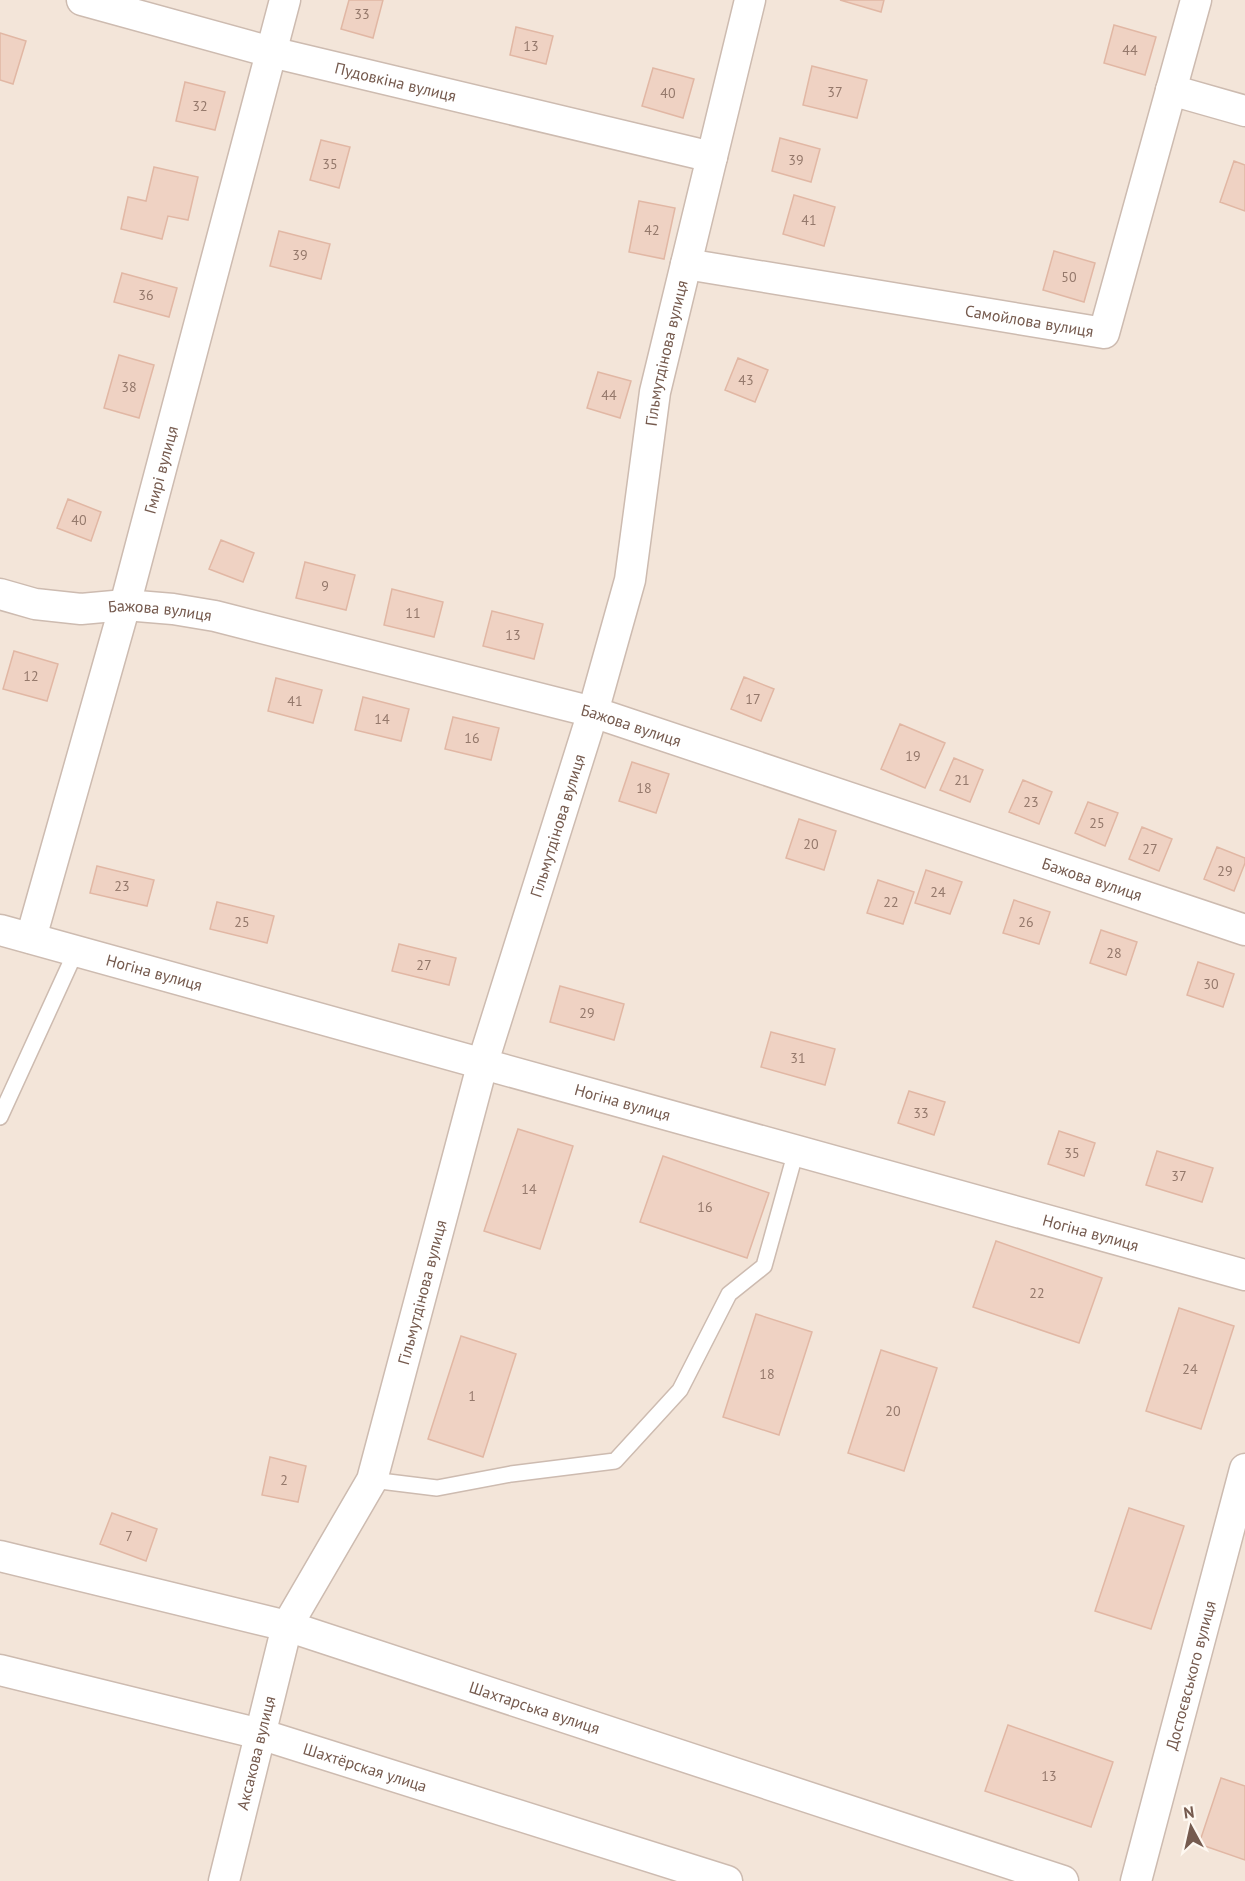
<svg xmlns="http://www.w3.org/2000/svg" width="1245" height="1881" font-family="'PT Sans',sans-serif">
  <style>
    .residential { fill: #f3e5d9 }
    .building { fill: #efd2c3; stroke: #e1b7a4; stroke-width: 1.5 }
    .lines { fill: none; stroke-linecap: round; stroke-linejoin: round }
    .service-casing { stroke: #cdbbb0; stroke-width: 18 }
    .minor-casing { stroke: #cdbbb0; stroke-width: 33 }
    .service { stroke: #fff; stroke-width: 15 }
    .minor { stroke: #fff; stroke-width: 30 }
    .labels { text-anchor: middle; stroke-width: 5; stroke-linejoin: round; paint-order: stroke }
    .number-label { font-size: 14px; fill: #94786b }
    .street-label { font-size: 16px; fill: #755a4e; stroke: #fef8f1 }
  </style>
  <rect width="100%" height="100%" fill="#fcf4ea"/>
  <path class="residential" d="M0,0H1245V1881H0Z"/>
  <path class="building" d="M349,0H383L373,38L341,29Z
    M840,0H884L881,12Z
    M1114,25L1156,37L1145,75L1104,63Z
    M516,27L553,36L546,64L510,55Z
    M0,33L26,41L13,84L0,80Z
    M812,66L867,80L857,118L803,105Z
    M653,68L694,79L683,118L642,106Z
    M185,82L225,92L215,130L176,121Z
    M780,138L820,149L811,182L772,171Z
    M321,140L350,147L339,188L310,180Z
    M1234,161L1245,165V211L1220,202Z
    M154,167L198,177L188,220L168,216L162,239L121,229L128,197L146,201Z
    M794,195L835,207L824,246L783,234Z
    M639,201L675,208L664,259L629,252Z
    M279,231L330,244L321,279L270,266Z
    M1054,251L1095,263L1084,302L1043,290Z
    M122,273L177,288L169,317L114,302Z
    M119,355L154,365L139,418L104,408Z
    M738,358L768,370L755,402L725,390Z
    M598,372L631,381L620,418L587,408Z
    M68,499L101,512L91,541L57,528Z
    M221,540L254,553L243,582L209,569Z
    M305,562L355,575L346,610L296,598Z
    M392,589L443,602L434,637L384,625Z
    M492,611L543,624L534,659L483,646Z
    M14,651L58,664L47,701L3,689Z
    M744,677L774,689L761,721L731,709Z
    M276,678L322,690L313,723L268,711Z
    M363,697L409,709L401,741L355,730Z
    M453,717L499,728L491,760L445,749Z
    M900,724L945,743L925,788L881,769Z
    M954,758L983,770L970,802L940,790Z
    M632,762L669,774L656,813L619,801Z
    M1023,780L1052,792L1039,824L1009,812Z
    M1088,802L1118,813L1105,846L1075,833Z
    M799,819L836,831L824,870L786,858Z
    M1142,827L1172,839L1159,871L1129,859Z
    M1217,847L1245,858V863L1234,891L1204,879Z
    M97,866L154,880L147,906L90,893Z
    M926,870L962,882L950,914L915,903Z
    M878,880L914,892L903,924L867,913Z
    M1014,900L1050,912L1039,944L1003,933Z
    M217,902L274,916L267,943L210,929Z
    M1101,930L1137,942L1126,975L1090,963Z
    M399,944L456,958L449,985L392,971Z
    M1198,962L1234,974L1223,1007L1187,995Z
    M560,986L624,1004L614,1040L550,1022Z
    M771,1032L835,1049L825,1085L761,1067Z
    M909,1091L945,1102L934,1135L898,1123Z
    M518,1129L573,1146L540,1249L484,1231Z
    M1059,1131L1095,1143L1084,1176L1048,1164Z
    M1157,1151L1213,1168L1202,1202L1146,1185Z
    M663,1156L769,1193L747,1258L640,1222Z
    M996,1241L1102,1278L1079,1343L973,1307Z
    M1179,1308L1234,1326L1201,1429L1146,1411Z
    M756,1314L812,1332L779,1435L723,1417Z
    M461,1336L516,1354L483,1457L428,1439Z
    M881,1350L937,1368L904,1471L848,1453Z
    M270,1457L306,1466L298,1502L262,1495Z
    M1129,1508L1184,1526L1151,1629L1095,1611Z
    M112,1513L157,1529L146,1561L100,1544Z
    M1008,1725L1113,1762L1091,1827L985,1791Z
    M1221,1778L1245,1786V1860L1199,1844Z"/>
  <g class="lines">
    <g class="service-casing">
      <path id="service" d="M0,1117L76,951
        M372,1480L437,1488L511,1474L615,1461L680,1390L729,1294L764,1266L796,1151"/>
    </g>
    <g class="minor-casing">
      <g id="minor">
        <path id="s1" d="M82,0L271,52L712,157"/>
        <path d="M1171,90L1245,111"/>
        <path id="s2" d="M686,264L1104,333L1196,0"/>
        <path id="s3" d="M0,594L35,604L81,609L125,605L173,609L215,616L593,712L1245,930"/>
        <path id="s4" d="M0,930C416,1043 830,1161 1245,1275"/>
        <path id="s5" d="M31,938L125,605L285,0"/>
        <path id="s6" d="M0,1556L287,1626L1063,1881"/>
        <path id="s7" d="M0,1670L260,1734L727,1881"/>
        <path id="s8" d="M224,1881L287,1626L372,1480L483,1062L593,712L630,580L655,392L750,0"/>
        <path id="s9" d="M1136,1881L1245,1469"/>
      </g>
    </g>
    <use href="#service" class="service"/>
    <use href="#minor" class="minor"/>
  </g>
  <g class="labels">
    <g class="number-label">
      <text x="362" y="19">33</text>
      <text x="531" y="51">13</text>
      <text x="1130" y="55">44</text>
      <text x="835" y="97">37</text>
      <text x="668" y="98">40</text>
      <text x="200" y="111">32</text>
      <text x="796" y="165">39</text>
      <text x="330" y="169">35</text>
      <text x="809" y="225">41</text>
      <text x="652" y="235">42</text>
      <text x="300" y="260">39</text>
      <text x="1069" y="282">50</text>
      <text x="146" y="300">36</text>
      <text x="746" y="385">43</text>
      <text x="129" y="392">38</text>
      <text x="609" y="400">44</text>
      <text x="79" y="525">40</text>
      <text x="325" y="591">9</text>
      <text x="413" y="618">11</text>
      <text x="513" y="640">13</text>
      <text x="31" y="681">12</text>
      <text x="753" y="704">17</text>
      <text x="295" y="706">41</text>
      <text x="382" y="724">14</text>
      <text x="472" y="743">16</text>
      <text x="913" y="761">19</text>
      <text x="962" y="785">21</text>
      <text x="644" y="793">18</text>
      <text x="1031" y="807">23</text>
      <text x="1097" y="828">25</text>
      <text x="811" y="849">20</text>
      <text x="1150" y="854">27</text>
      <text x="1225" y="876">29</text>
      <text x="122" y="891">23</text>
      <text x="938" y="897">24</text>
      <text x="891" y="907">22</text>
      <text x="242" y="927">25</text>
      <text x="1026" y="927">26</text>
      <text x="1114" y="958">28</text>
      <text x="424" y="970">27</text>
      <text x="1211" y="989">30</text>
      <text x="587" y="1018">29</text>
      <text x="798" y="1063">31</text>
      <text x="921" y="1118">33</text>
      <text x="1072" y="1158">35</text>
      <text x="1179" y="1181">37</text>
      <text x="529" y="1194">14</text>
      <text x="705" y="1212">16</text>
      <text x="1037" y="1298">22</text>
      <text x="1190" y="1374">24</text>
      <text x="767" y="1379">18</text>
      <text x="472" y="1401">1</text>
      <text x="893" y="1416">20</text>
      <text x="284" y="1485">2</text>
      <text x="129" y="1541">7</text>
      <text x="1049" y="1781">13</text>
    </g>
    <g class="street-label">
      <text dy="6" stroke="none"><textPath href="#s1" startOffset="324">Пудовкіна вулиця</textPath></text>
      <text dy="6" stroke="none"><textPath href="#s2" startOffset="348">Самойлова вулиця</textPath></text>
      <text dy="6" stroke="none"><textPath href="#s8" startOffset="1598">Гільмутдінова вулиця</textPath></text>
      <text dy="6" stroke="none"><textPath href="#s5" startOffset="486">Гмирі вулиця</textPath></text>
      <text dy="6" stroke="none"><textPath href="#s3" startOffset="162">Бажова вулиця</textPath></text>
      <text dy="6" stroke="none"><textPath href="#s3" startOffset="648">Бажова вулиця</textPath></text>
      <text dy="6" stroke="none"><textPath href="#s8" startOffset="1112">Гільмутдінова вулиця</textPath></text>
      <text dy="6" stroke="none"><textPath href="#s3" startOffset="1134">Бажова вулиця</textPath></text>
      <text dy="6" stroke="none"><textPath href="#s4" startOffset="160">Ногіна вулиця</textPath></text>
      <text dy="6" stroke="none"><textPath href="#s4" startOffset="646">Ногіна вулиця</textPath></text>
      <text dy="6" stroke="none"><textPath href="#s4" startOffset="1132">Ногіна вулиця</textPath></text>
      <text dy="6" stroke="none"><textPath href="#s8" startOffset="626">Гільмутдінова вулиця</textPath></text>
      <text dy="6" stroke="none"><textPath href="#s9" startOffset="213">Достоєвського вулиця</textPath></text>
      <text dy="6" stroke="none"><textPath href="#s6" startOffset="556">Шахтарська вулиця</textPath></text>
      <text dy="6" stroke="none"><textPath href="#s8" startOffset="132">Аксакова вулиця</textPath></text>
      <text dy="6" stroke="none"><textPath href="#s7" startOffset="378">Шахтёрская улица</textPath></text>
    </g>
  </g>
  <g transform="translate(1191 1827) rotate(352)" stroke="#fef8f1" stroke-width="4.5" paint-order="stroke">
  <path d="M0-4.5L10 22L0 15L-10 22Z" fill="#755a4e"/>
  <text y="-9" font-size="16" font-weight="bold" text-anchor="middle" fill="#755a4e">N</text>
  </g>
</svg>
